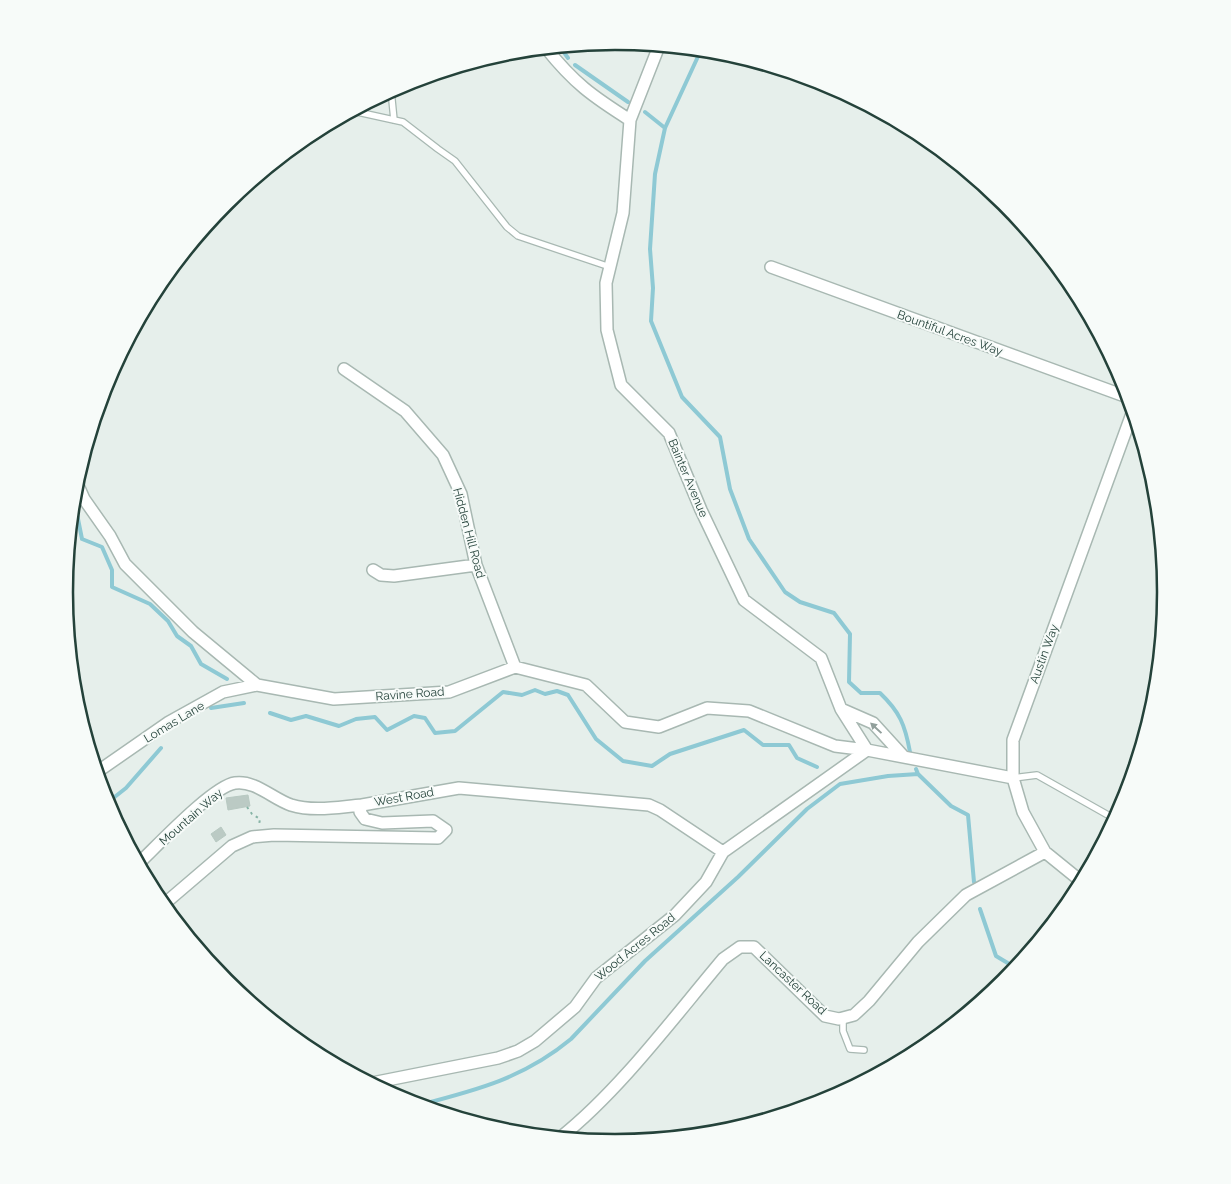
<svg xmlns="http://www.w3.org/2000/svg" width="1231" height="1184" font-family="Raleway,sans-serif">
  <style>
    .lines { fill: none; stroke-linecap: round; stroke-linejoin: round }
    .stream { stroke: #8ec9d4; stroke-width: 4 }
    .building { fill: #bbcac4; stroke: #b8c9c2 }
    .service-casing { stroke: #a8b8b2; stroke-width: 8 }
    .minor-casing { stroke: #a8b8b2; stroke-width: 14 }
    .path { stroke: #86b3a5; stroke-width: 2; stroke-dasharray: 2.5 4; stroke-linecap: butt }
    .service { stroke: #fff; stroke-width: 5.5 }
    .minor { stroke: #fff; stroke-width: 11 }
    .oneway { fill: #92a09c }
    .labels { text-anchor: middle; stroke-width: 4; stroke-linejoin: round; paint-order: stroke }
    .street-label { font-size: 12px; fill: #24423a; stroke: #f7fbf9 }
    .rim { fill: none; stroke: #24423a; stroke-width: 2.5 }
  </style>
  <rect width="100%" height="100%" fill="#e6efeb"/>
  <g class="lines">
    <path class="stream" d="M560,47L568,58
      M701,50L665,128L655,174L650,249L653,288L651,321L682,397L720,437L730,489L749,539L785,592L800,602L834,613L850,634L849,682L861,693H880C900,712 905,725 910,752
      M575,65L628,102
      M645,112L665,128
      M74,499L82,539L102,547L112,570V587L150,604L168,621L177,636L191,646L201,664L227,679
      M211,708L244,703
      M270,713L291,720L306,716L339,726L356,719L375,717L387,730L414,716L425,718L435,733L455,731L503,692L522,695L535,690L545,694L557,691L568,695L596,739L623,761L652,766L670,754L744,730L763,745H789L797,758L817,767
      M916,769L918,774L951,806L968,815L974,882
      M107,803L126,788L161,748
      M980,909L996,956L1016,968
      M419,1105C477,1090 524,1078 571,1039L645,961L738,877L807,809L840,784L888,776L918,774"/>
  </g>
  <path class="building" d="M248,795L250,806L228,810L226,798Z
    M221,827L226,835L216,842L211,834Z"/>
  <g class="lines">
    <g class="service-casing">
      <path id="service" d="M391,90L394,120
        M353,111L403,122L438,149L455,161L507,227L518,236L610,267
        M1013,778L1037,775L1115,819
        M843,1018V1031L850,1049L864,1050"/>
    </g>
    <g class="minor-casing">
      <path id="minor" d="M659,46L630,120L623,213L606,283L607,330L621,385L669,433L701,510L744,600L821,658L841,709L867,750L1013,778
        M546,48C574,83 592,96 630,120
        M771,267L1130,398
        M344,369L405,411L443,455L461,494L476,565L515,667
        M76,481L84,499L110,536L125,564L193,632L257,685L334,699L449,692L515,667L586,685L625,722L659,727L707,708L749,711L835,746L867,750
        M373,570L381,575L394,576L476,565
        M841,709L873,723L904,757
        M97,772L169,722L223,692L257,685
        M139,863C157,846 213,786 235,783C255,780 273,799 291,805C314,812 338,807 362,805
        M1082,882L1045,852L1023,812L1013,778V740L1133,411
        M163,905L232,846L252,837L274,835L438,838L446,830L433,821L382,823L365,819L360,812L362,805L459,788L649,805L660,810L723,852
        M372,1083L498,1058L518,1051L535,1041L575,1007L596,978L675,915L706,882L723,852L867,750
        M561,1137C620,1090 674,1017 723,959L740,947H754L825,1016L839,1019L854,1015L869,1001L918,942L966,895L1045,852"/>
    </g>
    <path class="path" d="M247,807L252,814L260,819L259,825"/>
    <use href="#service" class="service"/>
    <use href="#minor" class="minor"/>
  </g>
  <defs><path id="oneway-solid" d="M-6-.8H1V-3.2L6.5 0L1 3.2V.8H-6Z" transform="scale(1.25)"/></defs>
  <use class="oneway" href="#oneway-solid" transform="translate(876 728) rotate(-137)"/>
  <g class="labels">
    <g class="street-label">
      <text transform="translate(950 333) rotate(20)" y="4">Bountiful Acres Way</text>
      <text transform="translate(688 478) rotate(67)" y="4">Bainter Avenue</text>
      <text transform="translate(469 533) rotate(75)" y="4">Hidden Hill Road</text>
      <text transform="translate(1044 654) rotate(-70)" y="4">Austin Way</text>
      <text transform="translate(410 694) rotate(-4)" y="4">Ravine Road</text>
      <text transform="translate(174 722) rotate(-31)" y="4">Lomas Lane</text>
      <text transform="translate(404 797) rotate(-10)" y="4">West Road</text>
      <text transform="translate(191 817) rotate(-41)" y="4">Mountain Way</text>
      <text transform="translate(635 947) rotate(-39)" y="4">Wood Acres Road</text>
      <text transform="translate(793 983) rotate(43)" y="4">Lancaster Road</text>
    </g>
  </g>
  <path d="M0 0H1231V1184H0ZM73 592a542 542 0 1 1 1084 0a542 542 0 1 1-1084 0Z" fill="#f7fbf9" fill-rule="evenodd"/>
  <path class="rim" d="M73 592a542 542 0 1 1 1084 0a542 542 0 1 1-1084 0Z"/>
</svg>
